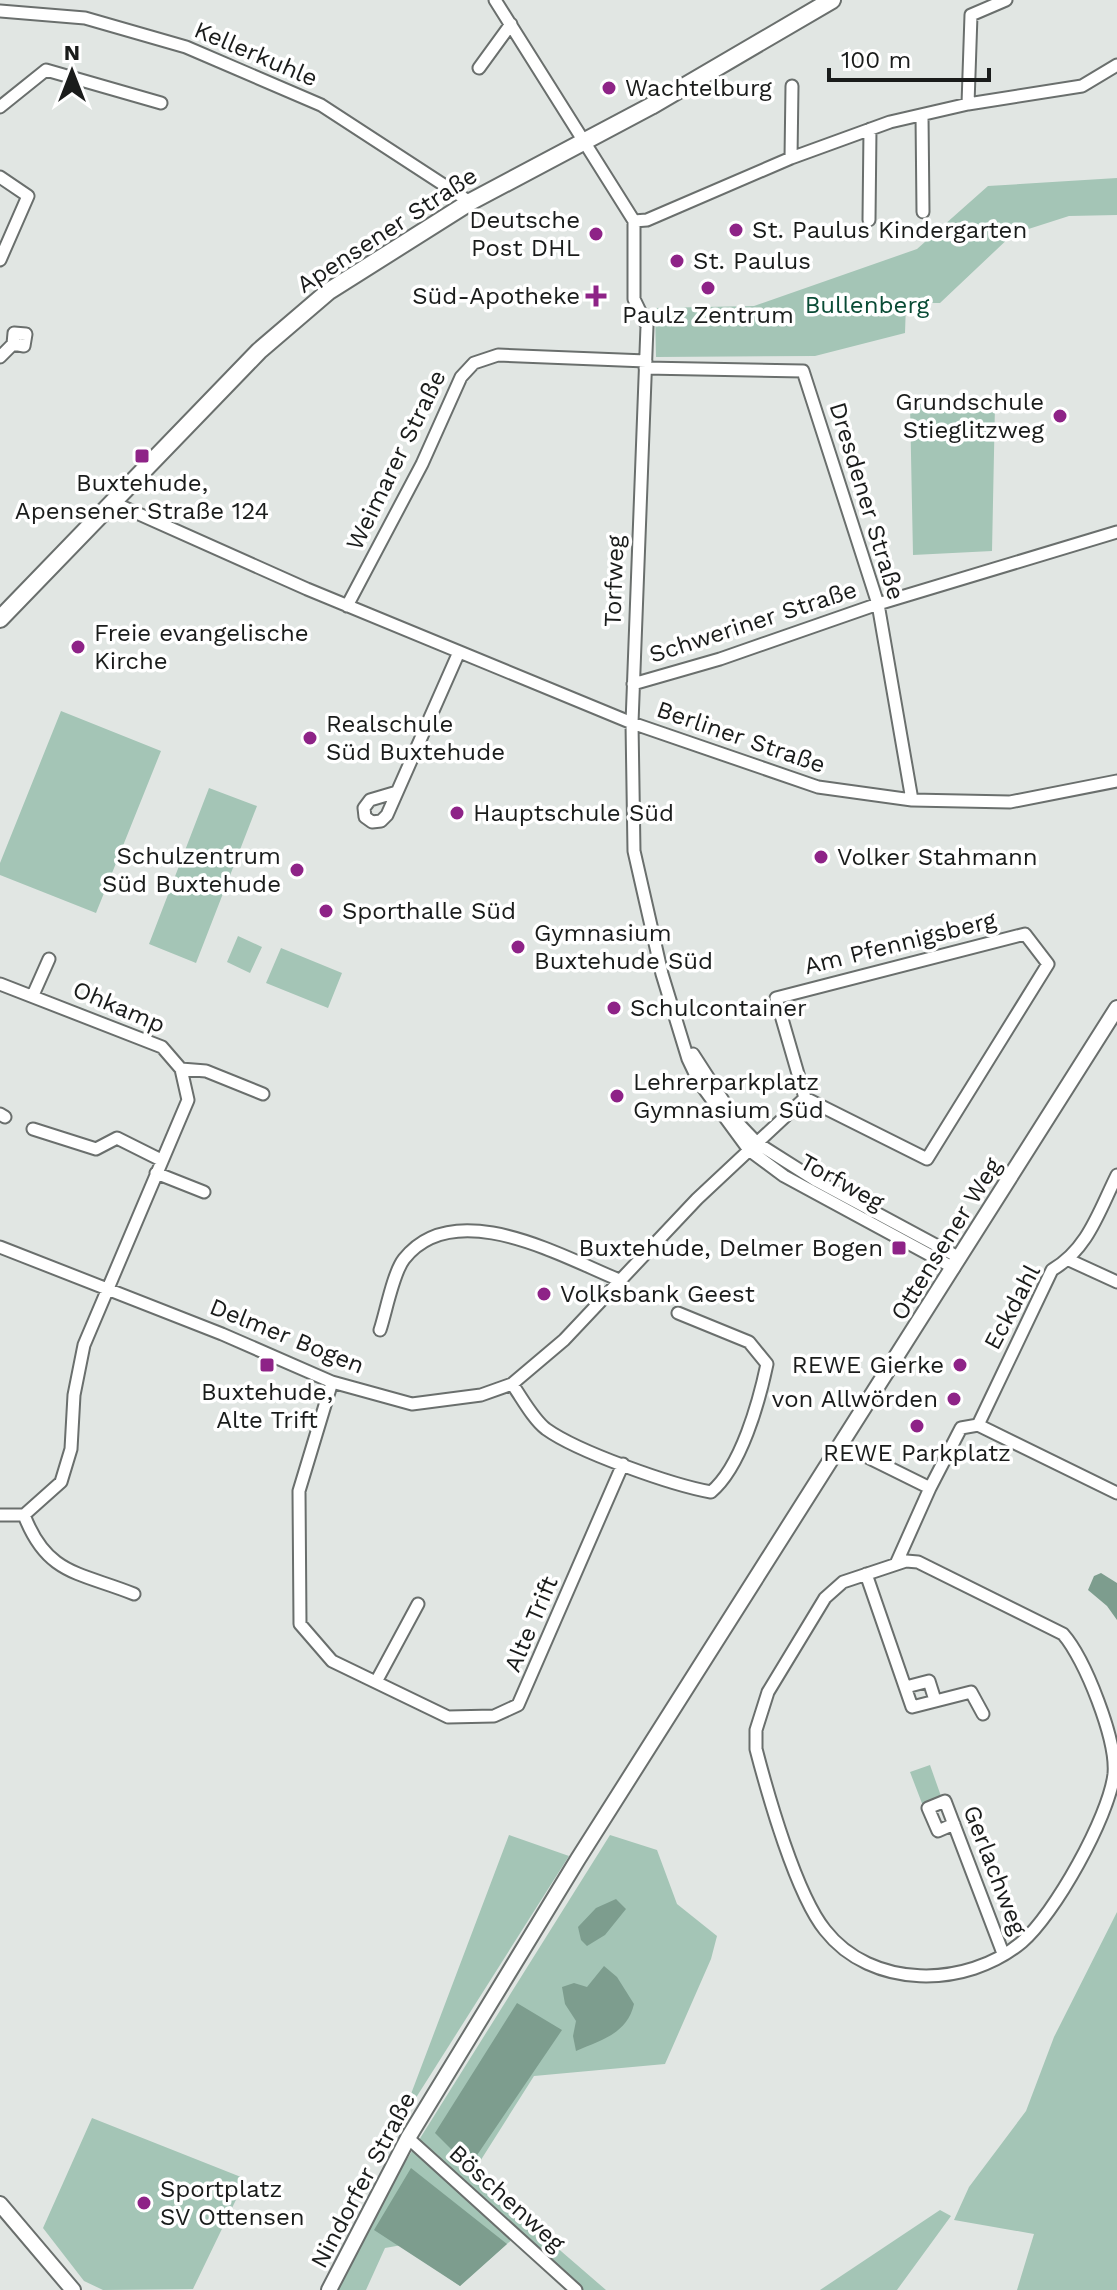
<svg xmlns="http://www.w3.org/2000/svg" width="1117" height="2290" font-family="'Work Sans',sans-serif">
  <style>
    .green { fill: #a4c5b6 }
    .water { fill: #7d9d8e }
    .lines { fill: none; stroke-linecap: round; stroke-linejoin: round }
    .minor-casing { stroke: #6a6f6d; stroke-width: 15 }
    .tertiary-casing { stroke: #6a6f6d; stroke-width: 18 }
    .secondary-casing { stroke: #6a6f6d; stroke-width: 20 }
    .minor { stroke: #fff; stroke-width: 11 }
    .tertiary { stroke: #fff; stroke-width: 14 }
    .secondary { stroke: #fff; stroke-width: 16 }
    .poi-dot { fill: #8e2387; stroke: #fff; stroke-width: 3 }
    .labels { text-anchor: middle; stroke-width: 7; stroke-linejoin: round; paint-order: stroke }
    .street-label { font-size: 24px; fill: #1a1c1b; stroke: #fff }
    .poi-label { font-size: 24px; fill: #1a1c1b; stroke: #fff; text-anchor: start }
    .park-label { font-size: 24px; fill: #094b35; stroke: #fff }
  </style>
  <rect width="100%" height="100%" fill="#e1e6e3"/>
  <path class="green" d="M1117,178V215L1069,216L1013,234L940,303H906L905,333L815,356L656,357L655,308L754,306L917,249L988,186Z
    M910,404H995L992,551L913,555Z
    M61,711L161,751L96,913L0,875V863Z
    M209,788L257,806L196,963L149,944Z
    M238,936L262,947L250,973L227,962Z
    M281,948L342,973L328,1008L266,983Z
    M930,1765L942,1799L923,1806L910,1772Z
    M509,1835L569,1856L400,2123Z
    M610,1835L657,1850L677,1904L717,1936L711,1959L665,2064L534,2076L472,2174L606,2290H576L516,2236L460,2286L402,2245L385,2248L366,2290H337L367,2223Z
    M1117,1912V2290H1017L1034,2234L954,2220L969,2187L1026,2111L1054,2037Z
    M92,2118L246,2179L193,2289L103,2290L84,2281L43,2228Z
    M940,2210L951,2216L897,2290H820Z"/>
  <path class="water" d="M1101,1573L1117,1583V1620L1107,1606L1088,1590L1094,1576Z
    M616,1899L626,1909L605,1935L587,1946L581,1940L578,1927L596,1908Z
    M604,1966L617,1977L634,2004C627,2034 601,2040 576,2051L573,2036L576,2021L565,2004L562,1987L574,1983L587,1987Z
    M517,2003L562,2030L469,2167L435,2133Z
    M411,2168L507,2244L460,2286L374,2230Z"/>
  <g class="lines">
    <g class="minor-casing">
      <path id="minor" d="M495,0L634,221V299L647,326L632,723L634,851L662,974L688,1059L699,1082L749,1150L784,1176L954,1268
        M0,11L85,18L186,47L321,105L470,202
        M479,68L511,24
        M968,104L971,15L1006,0
        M0,107L46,70L161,103
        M922,115L923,212
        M791,158L792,86
        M0,177L28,196L0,260
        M869,220L870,129
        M634,221L647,220L791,158L890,122L968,104L1082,86L1117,65
        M0,357L13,344L14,333L26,334L24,346L13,344
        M645,368L803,371L878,604L912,800
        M112,502L307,589L632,723L818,787L912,800L1010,802L1117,781
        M347,606L422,464L461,377L474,363L498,355L646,361
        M633,684L720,659L878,604L1117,532
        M397,792L370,800L364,808L365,817L372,822L381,821L387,815L459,652
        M0,984L162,1047L181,1069L188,1100L84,1345L74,1395L71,1449L61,1482L24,1515H0
        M33,995L49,959
        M693,1054L737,1122L757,1143L817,1181L960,1258
        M181,1069L206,1071L263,1094
        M0,1114L5,1117
        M33,1129L96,1149L117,1138L161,1160
        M156,1173L204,1192
        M0,1247L222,1334L332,1382L412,1404L481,1395L512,1384L564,1340L697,1199L805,1098L927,1159L1048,964L1025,934L776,998L805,1098
        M1069,1260L1117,1282
        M380,1330C386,1312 393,1273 404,1259C454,1195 561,1256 617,1279
        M332,1382L299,1491L300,1624L332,1661L448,1717L494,1716L518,1705L623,1464
        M512,1384C522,1398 533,1419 546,1429C578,1452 672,1485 711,1492C741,1467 759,1402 767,1364L749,1342L678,1313
        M978,1425L1052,1270C1088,1249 1099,1211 1117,1175
        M843,1445L930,1488L896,1564
        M930,1488L961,1428L978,1425L1117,1493
        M24,1515C47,1575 79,1572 134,1594
        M906,1561L918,1562L1063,1634C1085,1659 1117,1740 1114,1774C1109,1817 1054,1915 1022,1942C966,1989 871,1989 825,1930C796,1894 768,1795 756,1749V1730L768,1692L825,1598L843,1582Z
        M866,1574L912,1707L971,1692L983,1714
        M377,1680L418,1604
        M906,1687L929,1681L935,1700
        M954,1824L938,1831L928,1808L945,1801L1001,1948L1003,1954
        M408,2138L576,2290"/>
    </g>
    <g class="tertiary-casing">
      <path id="tertiary" d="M0,2204L73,2290
        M329,2290L408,2138L578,1859L1117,1008"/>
    </g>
    <g class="secondary-casing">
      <path id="secondary" d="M0,619L259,351L329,291L470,202L651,106L832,0"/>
    </g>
    <use href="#minor" class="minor"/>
    <use href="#tertiary" class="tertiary"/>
    <use href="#secondary" class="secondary"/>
  </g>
  <g class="poi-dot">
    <circle cx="609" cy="88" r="8"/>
    <circle cx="736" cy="230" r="8"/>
    <circle cx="596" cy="234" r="8"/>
    <circle cx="677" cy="261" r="8"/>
    <circle cx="708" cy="288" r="8"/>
    <path d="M592 284h8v8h8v8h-8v8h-8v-8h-8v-8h8z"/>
    <circle cx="1060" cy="416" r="8"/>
    <rect x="134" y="448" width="16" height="16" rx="4"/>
    <circle cx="78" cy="647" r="8"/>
    <circle cx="310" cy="738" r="8"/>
    <circle cx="457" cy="813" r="8"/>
    <circle cx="821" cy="857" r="8"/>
    <circle cx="297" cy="870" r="8"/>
    <circle cx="326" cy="911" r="8"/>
    <circle cx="518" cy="947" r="8"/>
    <circle cx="614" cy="1008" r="8"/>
    <circle cx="617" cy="1096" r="8"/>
    <rect x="891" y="1240" width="16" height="16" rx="4"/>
    <circle cx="544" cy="1294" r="8"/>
    <rect x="259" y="1357" width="16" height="16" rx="4"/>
    <circle cx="960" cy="1365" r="8"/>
    <circle cx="954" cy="1399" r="8"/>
    <circle cx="917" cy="1426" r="8"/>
    <circle cx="144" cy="2203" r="8"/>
  </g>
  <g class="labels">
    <g class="street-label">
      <text transform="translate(256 54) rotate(23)" y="8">Kellerkuhle</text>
      <text transform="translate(387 230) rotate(-33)" y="8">Apensener Straße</text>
      <text transform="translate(396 460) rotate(-64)" y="8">Weimarer Straße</text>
      <text transform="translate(867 501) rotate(73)" y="8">Dresdener Straße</text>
      <text transform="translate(614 581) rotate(-88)" y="8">Torfweg</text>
      <text transform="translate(753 622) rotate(-18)" y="8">Schweriner Straße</text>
      <text transform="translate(741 737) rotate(19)" y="8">Berliner Straße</text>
      <text transform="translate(900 943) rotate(-14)" y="8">Am Pfennigsberg</text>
      <text transform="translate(119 1007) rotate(23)" y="8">Ohkamp</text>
      <text transform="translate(842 1182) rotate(29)" y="8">Torfweg</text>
      <text transform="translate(946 1239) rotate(-58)" y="8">Ottensener Weg</text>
      <text transform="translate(1012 1307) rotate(-62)" y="8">Eckdahl</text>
      <text transform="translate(287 1336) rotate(22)" y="8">Delmer Bogen</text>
      <text transform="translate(531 1624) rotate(-67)" y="8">Alte Trift</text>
      <text transform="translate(995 1870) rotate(69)" y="8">Gerlachweg</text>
      <text transform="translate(363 2180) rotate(-62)" y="8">Nindorfer Straße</text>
      <text transform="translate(507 2198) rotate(42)" y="8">Böschenweg</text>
    </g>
    <g class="poi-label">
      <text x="625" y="96">Wachtelburg</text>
      <text x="580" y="228" text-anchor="end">Deutsche<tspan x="580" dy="28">Post DHL</tspan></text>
      <text x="752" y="238">St. Paulus Kindergarten</text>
      <text x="693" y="269">St. Paulus</text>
      <text x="580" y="304" text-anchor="end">Süd-Apotheke</text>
      <text x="708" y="323" text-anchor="middle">Paulz Zentrum</text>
      <text x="1044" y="410" text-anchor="end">Grundschule<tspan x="1044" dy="28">Stieglitzweg</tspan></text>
      <text x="142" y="491" text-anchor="middle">Buxtehude,<tspan x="142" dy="28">Apensener Straße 124</tspan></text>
      <text x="94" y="641">Freie evangelische<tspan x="94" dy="28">Kirche</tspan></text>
      <text x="326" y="732">Realschule<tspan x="326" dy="28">Süd Buxtehude</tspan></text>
      <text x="473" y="821">Hauptschule Süd</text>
      <text x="281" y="864" text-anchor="end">Schulzentrum<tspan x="281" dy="28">Süd Buxtehude</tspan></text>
      <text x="837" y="865">Volker Stahmann</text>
      <text x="342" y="919">Sporthalle Süd</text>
      <text x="534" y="941">Gymnasium<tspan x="534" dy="28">Buxtehude Süd</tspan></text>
      <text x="630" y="1016">Schulcontainer</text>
      <text x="633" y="1090">Lehrerparkplatz<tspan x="633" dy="28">Gymnasium Süd</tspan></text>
      <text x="883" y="1256" text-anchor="end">Buxtehude, Delmer Bogen</text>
      <text x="560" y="1302">Volksbank Geest</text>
      <text x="944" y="1373" text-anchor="end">REWE Gierke</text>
      <text x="267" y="1400" text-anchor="middle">Buxtehude,<tspan x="267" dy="28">Alte Trift</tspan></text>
      <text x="938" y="1407" text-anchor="end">von Allwörden</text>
      <text x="917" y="1461" text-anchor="middle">REWE Parkplatz</text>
      <text x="160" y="2197">Sportplatz<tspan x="160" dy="28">SV Ottensen</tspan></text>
    </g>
    <g class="park-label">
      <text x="867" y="313">Bullenberg</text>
    </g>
  </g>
  <g transform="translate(72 72)" stroke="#ffffff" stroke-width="6" paint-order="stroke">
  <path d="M0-6L14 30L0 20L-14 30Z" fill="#1a1c1b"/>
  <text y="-12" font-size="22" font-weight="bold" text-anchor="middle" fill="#1a1c1b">N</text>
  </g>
  <path d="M829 68v12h160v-12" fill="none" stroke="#1a1c1b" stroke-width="4"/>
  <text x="841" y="68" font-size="24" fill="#1a1c1b" stroke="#ffffff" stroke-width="6" paint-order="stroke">100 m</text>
</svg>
